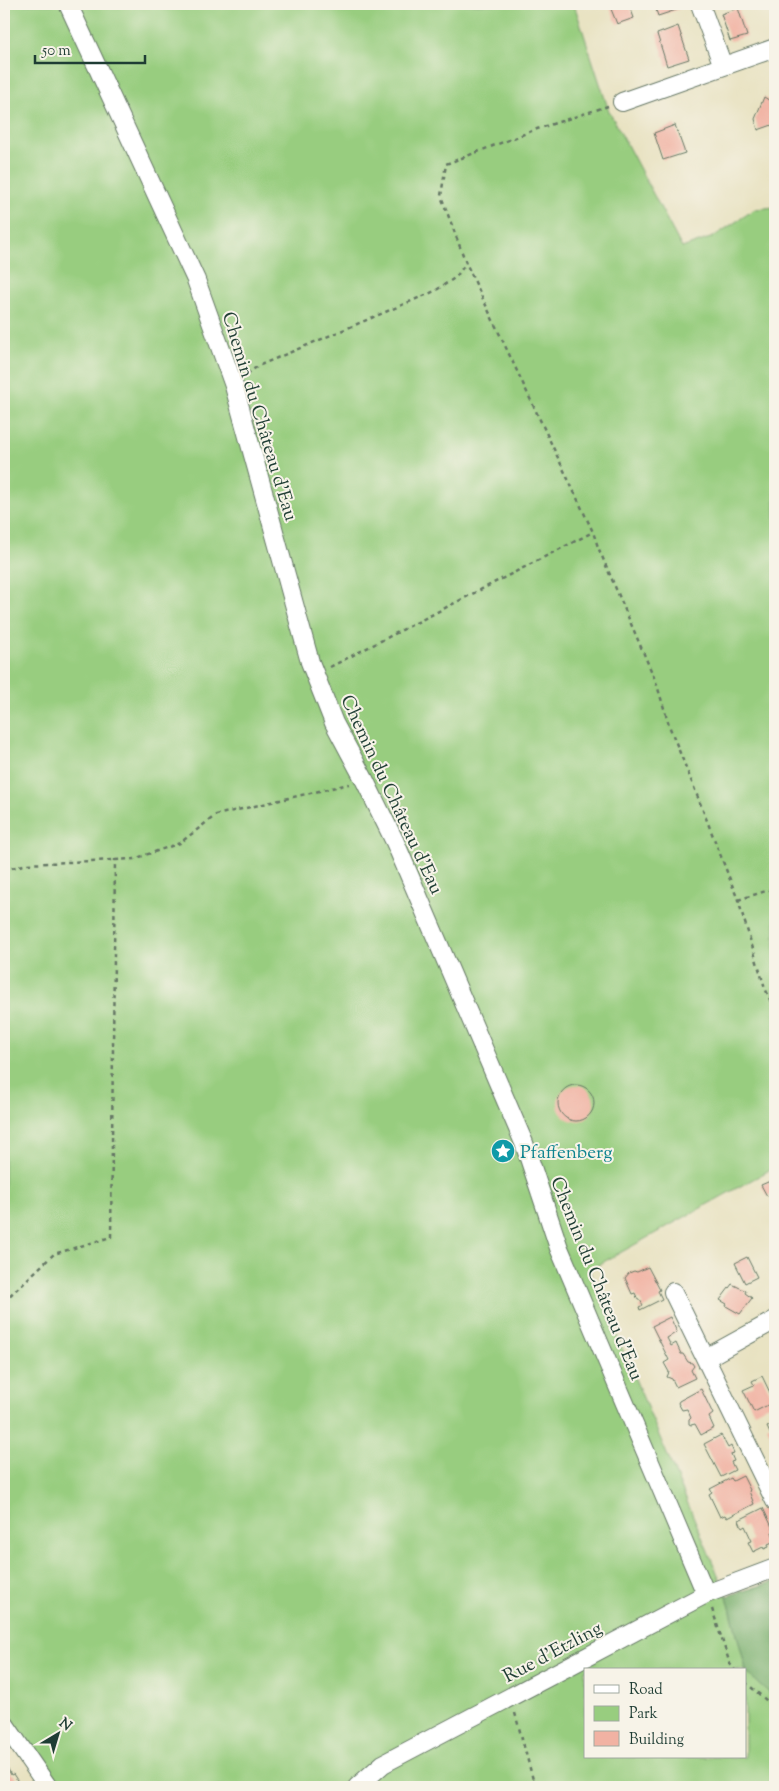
<svg xmlns="http://www.w3.org/2000/svg" width="779" height="1791" font-family="'Sorts Mill Goudy',serif">
  <style>
    .green { fill: #98cd7f; stroke: #5c855a; fill-rule: evenodd }
    .forest { fill: #7ab06e; stroke: #4c7651 }
    .building { fill: #f1b2a3 }
    .lines { fill: none; stroke-linecap: round; stroke-linejoin: round }
    .minor-casing { stroke: #657765; stroke-width: 20 }
    .path { stroke: #657765; stroke-width: 2.5; stroke-dasharray: 4 4; stroke-linecap: butt }
    .minor { stroke: #fff; stroke-width: 18 }
    .labels { text-anchor: middle; stroke-width: 4; stroke-linejoin: round; paint-order: stroke }
    .street-label { font-size: 19px; fill: #1f3d34; stroke: #f7f3e8 }
    .culture-label { font-size: 19px; fill: #0d838f; stroke: #f7f3e8; text-anchor: start }
  </style>
  <rect width="100%" height="100%" fill="#f7f3e8"/>
  <filter id="ink" filterUnits="userSpaceOnUse"><feTurbulence type="fractalNoise" baseFrequency=".02" numOctaves="2"/><feDisplacementMap in="SourceGraphic" scale="10" xChannelSelector="R" yChannelSelector="G"/><feConvolveMatrix kernelMatrix="1 2 1 2 8 2 1 2 1" color-interpolation-filters="sRGB"/></filter>
  <filter id="wash" filterUnits="userSpaceOnUse"><feTurbulence type="fractalNoise" baseFrequency=".0096" numOctaves="4" result="noise"/><feDisplacementMap in="SourceGraphic" scale="20" xChannelSelector="R" yChannelSelector="G"/><feGaussianBlur stdDeviation="1.12" result="paint"/><feColorMatrix in="noise" values="0 0 0 0 0 0 0 0 0 0 0 0 0 0 0 0 0 1.4 0 .05"/><feComposite in="paint" operator="in"/></filter>
  <g filter="url(#wash)">
    <rect width="100%" height="100%" fill="#e8e2c1"/>
    <path class="green" d="M4,4H574L609,111L682,248L713,237L755,209L775,207V1167L589,1270L727,1596L747,1673L774,1697L775,1787H48L4,1723ZM585,1670H745V1757H585Z"/>
    <path class="forest" d="M775,1581V1710L774,1697L747,1673L727,1596Z"/>
    <g id="blocks">
      <path class="building" d="M609,4H629L634,18L617,24Z
        M654,4H677L679,9L658,16Z
        M738,8L747,36L730,41L721,14Z
        M678,26L689,59L667,66L657,34Z
        M764,97L775,104V124L758,130L755,119Z
        M675,125L685,153L663,160L654,133Z
        M558 1103a18 18 0 1 1 36 0a18 18 0 1 1-36 0Z
        M775,1179V1201L772,1194L767,1196L761,1185Z
        M747,1257L757,1277L745,1283L735,1263Z
        M648,1267L660,1290L658,1291L662,1299L640,1310L639,1307L643,1305L640,1300H638L635,1293L632,1294L625,1278L629,1273L634,1271L637,1272Z
        M732,1284L746,1291L745,1293L752,1298L740,1314L726,1306L727,1304L720,1300Z
        M670,1317L677,1332L667,1338L671,1346L676,1343L681,1354H683L688,1362L692,1363L694,1366L691,1370L695,1378L676,1387L672,1379L667,1377L669,1372L664,1363L669,1360L652,1326Z
        M762,1376L774,1401H775V1413L773,1415L768,1405L754,1412L743,1390L754,1385L752,1381Z
        M701,1389L713,1414L709,1417L714,1428L701,1435L695,1424L691,1425L689,1424V1420L691,1418L687,1409L682,1410L678,1403L679,1401Z
        M775,1423V1444L767,1427Z
        M721,1435L728,1448L731,1446L734,1453L731,1454L734,1461L731,1462L735,1470L721,1477L704,1444Z
        M743,1476L750,1490L749,1491L754,1504L727,1518L725,1515L720,1517L709,1494L712,1492L710,1489L731,1478L733,1481Z
        M763,1508L774,1531L772,1532L775,1541L768,1544L769,1547L764,1549L763,1547L753,1552L748,1542L752,1541L745,1526L742,1528L739,1520Z
        M4,1761L11,1775L13,1774L21,1786L19,1787H4Z"/>
    </g>
  </g>
  <g filter="url(#ink)">
    <use href="#blocks" fill-opacity="0" stroke="#657765" stroke-width="1"/>
    <g class="lines">
      <g class="minor-casing">
        <path id="minor" d="M68,4L196,280L234,386L310,662L334,723L364,779L395,842L524,1143L559,1248L706,1594
          M700,4L723,66
          M622,102L775,48
          M673,1292L775,1501
          M706,1358L775,1320
          M4,1723L48,1787
          M357,1787L383,1764L706,1594L775,1568"/>
      </g>
      <path class="path" d="M608,106L537,129L446,164L441,196L466,263L593,532L598,547L656,682L670,728L695,790L738,900L765,988L775,1011
        M247,374L258,366L435,291L456,277L466,263
        M330,667L593,532
        M4,870L27,864L134,859L180,843L216,815L349,784
        M738,900L775,888
        M4,1301L54,1254L111,1237L115,859
        M712,1609L730,1664L735,1670
        M745,1682L773,1706
        M515,1713L535,1787"/>
      <use href="#minor" class="minor"/>
    </g>
  </g>
  <defs>
    <g id="sight-disc" transform="scale(1.25)"><circle r="9.5" fill="#0f9aa8" stroke="#f7f3e8"/><path d="M0-6L1.8-2.2L6-1.7L2.9 1.2L3.7 5.4L0 3.3L-3.7 5.4L-2.9 1.2L-6-1.7L-1.8-2.2Z" fill="#fff"/></g>
  </defs>
  <g fill-rule="evenodd">
    <use href="#sight-disc" x="503" y="1151"/>
  </g>
  <g class="labels">
    <g class="street-label">
      <text transform="translate(261 416) rotate(73)" y="7">Chemin du Château d'Eau</text>
      <text transform="translate(393 794) rotate(65)" y="7">Chemin du Château d'Eau</text>
      <text transform="translate(598 1278) rotate(68)" y="7">Chemin du Château d'Eau</text>
      <text transform="translate(552 1651) rotate(-28)" y="7">Rue d'Etzling</text>
    </g>
    <g class="culture-label">
      <text x="520" y="1158">Pfaffenberg</text>
    </g>
  </g>
  <rect width="779" height="1791" fill="none" stroke="#f7f3e8" stroke-width="20"/>
  <rect x="584" y="1668" width="162" height="90" fill="#f7f3e8" stroke="#a1aaa0"/>
  <rect x="594" y="1685" width="25" height="8" fill="#ffffff" stroke="#a1aaa0"/>
  <text x="629" y="1694" font-size="15" fill="#1f3d34">Road</text>
  <rect x="594" y="1706" width="25" height="15" fill="#98cd7f" stroke="#a1aaa0"/>
  <text x="629" y="1718" font-size="15" fill="#1f3d34">Park</text>
  <rect x="594" y="1731" width="25" height="15" fill="#f1b2a3" stroke="#a1aaa0"/>
  <text x="629" y="1744" font-size="15" fill="#1f3d34">Building</text>
  <g transform="translate(58 1734) rotate(38)" stroke="#f7f3e8" stroke-width="4" paint-order="stroke">
  <path d="M0-4L9 19L0 12L-9 19Z" fill="#1f3d34"/>
  <text y="-8" font-size="14" font-weight="bold" text-anchor="middle" fill="#1f3d34">N</text>
  </g>
  <path d="M35 55v8h110v-8" fill="none" stroke="#1f3d34" stroke-width="2.5"/>
  <text x="42" y="55" font-size="15" fill="#1f3d34" stroke="#f7f3e8" stroke-width="4" paint-order="stroke">50 m</text>
</svg>
